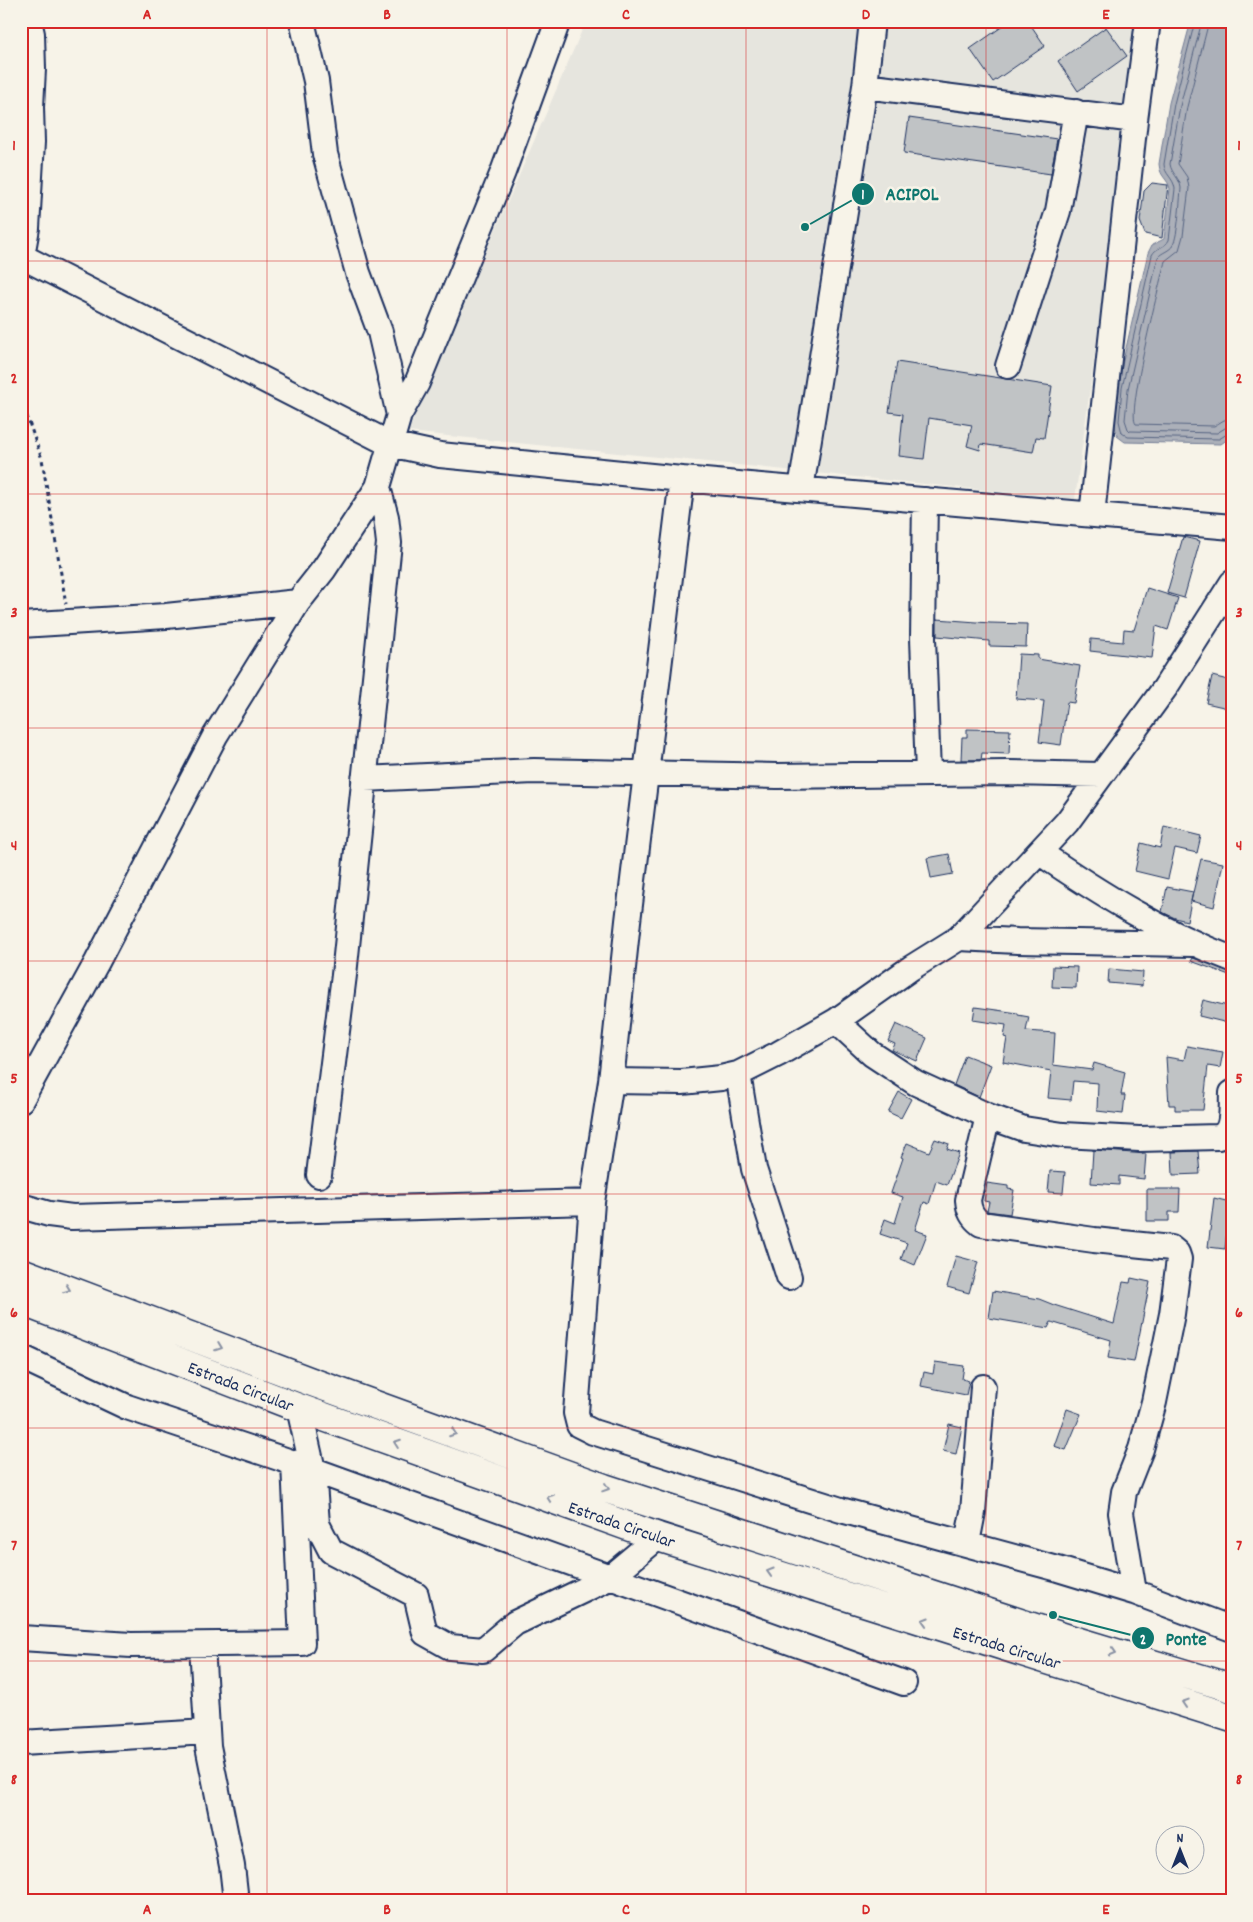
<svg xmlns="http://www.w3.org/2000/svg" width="1253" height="1922" font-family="Dekko,sans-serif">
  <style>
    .built { fill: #e6e5de }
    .water { fill: #acb0b9; stroke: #727c95 }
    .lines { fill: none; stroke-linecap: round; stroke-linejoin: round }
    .shore { stroke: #556382; stroke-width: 1 }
    .building { fill: #c0c3c5; stroke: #1b2f5e }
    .minor-casing { stroke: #1b2f5e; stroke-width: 28 }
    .major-casing { stroke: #1b2f5e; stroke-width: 31 }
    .path { stroke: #1b2f5e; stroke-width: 3; stroke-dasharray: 4 4; stroke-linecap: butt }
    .minor { stroke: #f7f3e8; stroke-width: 24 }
    .major { stroke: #f7f3e8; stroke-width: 28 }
    .oneway { stroke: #8991a3 }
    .grid { fill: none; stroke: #d62828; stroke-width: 1; stroke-opacity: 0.55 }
    .labels { text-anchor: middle; stroke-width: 5; stroke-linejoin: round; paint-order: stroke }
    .street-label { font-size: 18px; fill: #1b2f5e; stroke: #f7f3e8 }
    .leader { fill: none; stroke: #0f766e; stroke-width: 2 }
    .callout-dot { fill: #0f766e; stroke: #f7f3e8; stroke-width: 2 }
    .mark-label { font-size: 15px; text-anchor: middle; font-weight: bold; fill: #fff }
    .callout-label { font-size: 19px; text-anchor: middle; font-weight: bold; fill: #0f766e; stroke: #f7f3e8; stroke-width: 5; stroke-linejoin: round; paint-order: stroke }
    .neatline { fill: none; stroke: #d62828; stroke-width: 2 }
    .grid-label { font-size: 16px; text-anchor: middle; font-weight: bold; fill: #d62828 }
  </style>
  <rect width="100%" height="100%" fill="#f7f3e8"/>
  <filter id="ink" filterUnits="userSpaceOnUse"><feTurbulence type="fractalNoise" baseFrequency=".02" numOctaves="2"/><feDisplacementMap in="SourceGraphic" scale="10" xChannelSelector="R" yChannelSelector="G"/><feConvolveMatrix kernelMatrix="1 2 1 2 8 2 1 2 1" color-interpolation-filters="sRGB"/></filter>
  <g filter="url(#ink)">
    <path class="built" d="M586,21H1140L1075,499L408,432Z"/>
    <path class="water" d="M1191,21H1232V436L1221,444L1125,442L1117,436L1114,421L1117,387L1148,253L1152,245L1164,239L1170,189C1168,178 1160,178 1159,164L1169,103Z"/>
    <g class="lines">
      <path class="shore" d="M1195,21L1174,104L1164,164C1164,174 1174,178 1175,189L1169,240C1165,248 1156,247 1152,255L1122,388L1119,421L1122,433L1128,437L1219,439L1227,434L1232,433
        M1202,21L1180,106L1170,164C1171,173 1180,178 1181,188C1180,201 1178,235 1173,245C1170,251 1162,252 1158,257L1128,389L1125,420L1128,429L1130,431L1217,433L1225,428L1232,427
        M1209,21L1187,107L1178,164L1187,177L1189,188L1183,236L1179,250L1165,261C1160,283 1126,414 1136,424L1214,426L1224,420L1232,419"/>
    </g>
    <path class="building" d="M1010,21H1028L1045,46L993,82L970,49Z
      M1106,27L1127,56L1078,91L1058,61Z
      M909,118L1057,139L1051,174L904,153Z
      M1152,183L1168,185L1162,238L1145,234L1140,221L1144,191Z
      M897,362L1052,386L1044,438L1036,437L1033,452L981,444L980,450L967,446L972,425L929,418L924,459L899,456L903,414L889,412Z
      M1183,537L1200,541L1184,598L1167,593Z
      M1147,588L1178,598L1168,630L1156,626L1152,658L1090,651L1091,639L1123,642L1124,629L1134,630Z
      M937,619L990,623L1027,624L1026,647L989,646V641L937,636Z
      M1019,654L1038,655V659L1080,666L1074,703L1067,702L1061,745L1039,742L1044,701L1016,699Z
      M1212,676L1232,681V709L1206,703Z
      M967,729L1010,730L1009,754L982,753L981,760H961L962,737H967Z
      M1164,827L1201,836L1197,853L1175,848L1168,879L1135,871L1141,843L1160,848Z
      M949,854L953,874L931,878L927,858Z
      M1201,859L1223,863L1214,907L1191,901Z
      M1167,887L1193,892L1187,921L1175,918L1162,912Z
      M1193,958L1232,972V976L1191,961Z
      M1053,966L1077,967L1076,988L1052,987Z
      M1109,969L1143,972L1142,986L1108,983Z
      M1203,1000L1232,1007V1024L1199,1016Z
      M975,1007L1018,1013V1015L1029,1017L1026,1031L1055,1033L1053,1065L1092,1070L1094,1063L1125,1072L1121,1095H1125L1123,1114L1097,1111L1098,1083L1073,1081L1071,1100L1048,1098L1051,1071L1003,1062L1007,1038L1004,1037L1006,1025L973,1020Z
      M896,1024L927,1038L917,1061L892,1050L895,1044L888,1041Z
      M1187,1046L1223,1052L1220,1068L1208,1066L1203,1110H1175V1105H1169L1166,1057L1184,1060Z
      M965,1055L991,1065L979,1097L954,1085Z
      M899,1092L911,1099L901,1118L888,1112Z
      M935,1139L949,1144L947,1149L959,1153L947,1185L936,1181L929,1204L924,1202L915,1230L927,1234L915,1265L901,1259L907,1243L880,1234L885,1219L895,1223L903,1197L891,1193L903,1158L901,1157L907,1143L929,1152Z
      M1093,1150L1146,1154L1144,1179L1119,1176V1185L1091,1183Z
      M1198,1151L1200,1174L1173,1175L1172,1152Z
      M1050,1171L1065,1172L1063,1193L1048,1192Z
      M987,1183L1008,1186V1189L1014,1190L1010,1214L987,1211L989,1202L984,1201Z
      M1147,1189H1180L1179,1212H1169V1221H1147Z
      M1214,1198L1230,1202L1225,1249L1208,1247Z
      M956,1256L978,1262L969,1293L947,1287Z
      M1131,1278L1150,1282L1134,1362L1108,1358L1111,1340L1051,1322L1048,1328L989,1318L993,1291L1039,1299L1054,1305L1114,1324L1123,1282L1130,1283Z
      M935,1362L964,1366L962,1379L969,1381L966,1395L921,1386L924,1372L933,1374Z
      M1067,1409L1081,1414L1066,1450L1054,1446Z
      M949,1424L962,1427L956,1454L943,1451Z"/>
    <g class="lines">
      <g class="minor-casing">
        <path id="minor" d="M865,86L872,21
          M21,256L390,444L440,455L682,479L1232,527
          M22,256L27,228L32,142L31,107L33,69L32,34L29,21
          M1008,366L1058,211L1076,112
          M399,415L417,383L503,172L558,21
          M682,479L628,921L611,1081L592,1202L576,1413L579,1425L593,1432L841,1510L1058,1569L1134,1592L1232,1629
          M801,489L865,86L1135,120L1148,21
          M925,500L923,638L928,773
          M1092,515L1135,120
          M21,625L166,616L298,602
          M364,779L534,771L777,776L1008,773L1101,775
          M1039,852C1100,894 1163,933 1232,959
          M959,938L1017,941L1193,944
          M836,1021L872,1054L916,1083L988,1116L1024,1129L1063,1135L1139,1139L1218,1137C1235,1133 1231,1107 1232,1093
          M738,1074L754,1169L789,1277
          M611,1081L682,1082L721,1078L738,1074L778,1054L836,1021L911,968L959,938L1067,822L1165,688L1232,583
          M21,1100L97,962L215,736L298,602L324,569L378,487L399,415L380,332L358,273L325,154L316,81L302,21
          M988,1116L968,1200C969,1211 972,1217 981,1224L1094,1240L1171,1248L1177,1253L1179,1259L1172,1314L1154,1402L1141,1449L1124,1492L1121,1513L1134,1592
          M319,1175L344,975L389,543L386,517L378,487
          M21,1206L49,1214L72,1217L592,1202
          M21,1357L127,1407L294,1463L904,1683
          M299,1408L313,1470L317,1524L331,1551L416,1595L425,1633L450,1647L483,1650L515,1623L609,1578L658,1537
          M967,1543L973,1512L983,1387
          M21,1638L131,1645L302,1643L294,1463
          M202,1645L208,1746L232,1866L236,1901
          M21,1743L207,1732"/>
      </g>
      <g class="major-casing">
        <path id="major" d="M21,1272L309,1381L604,1488L1066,1638L1232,1688
          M21,1301L299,1408L658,1537L1232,1718"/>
      </g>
      <path class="path" d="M21,400L42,459L66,604"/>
      <use href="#minor" class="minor"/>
      <use href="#major" class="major"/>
    </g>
    <defs><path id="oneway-chevron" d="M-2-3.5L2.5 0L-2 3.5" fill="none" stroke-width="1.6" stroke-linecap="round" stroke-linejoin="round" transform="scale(1.25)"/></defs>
    <g class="oneway">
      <use href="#oneway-chevron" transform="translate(67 1289) rotate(21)"/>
      <use href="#oneway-chevron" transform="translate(219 1347) rotate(21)"/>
      <use href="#oneway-chevron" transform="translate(453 1433) rotate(20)"/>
      <use href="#oneway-chevron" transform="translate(397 1443) rotate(-160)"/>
      <use href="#oneway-chevron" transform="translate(606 1488) rotate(19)"/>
      <use href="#oneway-chevron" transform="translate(550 1498) rotate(-160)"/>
      <use href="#oneway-chevron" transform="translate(770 1572) rotate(-163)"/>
      <use href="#oneway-chevron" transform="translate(925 1621) rotate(-163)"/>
      <use href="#oneway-chevron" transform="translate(1113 1652) rotate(17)"/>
      <use href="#oneway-chevron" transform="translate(1185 1703) rotate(-162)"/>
    </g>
  </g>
  <path class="grid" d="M267,21V1901M507,21V1901M746,21V1901M986,21V1901M21,261H1232M21,494H1232M21,728H1232M21,961H1232M21,1194H1232M21,1428H1232M21,1661H1232"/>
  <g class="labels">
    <g class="street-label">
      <text transform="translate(241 1386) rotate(21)" y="6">Estrada Circular</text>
      <text transform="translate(622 1524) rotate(19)" y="6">Estrada Circular</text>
      <text transform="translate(1007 1647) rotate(17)" y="6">Estrada Circular</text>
    </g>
  </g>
  <path class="leader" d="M805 227L863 194M1053 1615L1143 1638"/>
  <g class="callout-dot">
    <circle cx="805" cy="227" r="5"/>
    <circle cx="1053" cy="1615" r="5"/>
    <circle cx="863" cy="194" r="12"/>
    <circle cx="1143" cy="1638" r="12"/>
  </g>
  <g class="mark-label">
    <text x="863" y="199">1</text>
    <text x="1143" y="1644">2</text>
  </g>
  <g class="callout-label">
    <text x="912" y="200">ACIPOL</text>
    <text x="1186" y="1645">Ponte</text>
  </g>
  <rect width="1253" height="1922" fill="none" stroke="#f7f3e8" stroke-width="55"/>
  <g transform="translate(1180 1850)"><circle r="24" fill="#f7f3e8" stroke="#9fa5b1"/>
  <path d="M0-4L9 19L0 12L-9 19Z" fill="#1b2f5e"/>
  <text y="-8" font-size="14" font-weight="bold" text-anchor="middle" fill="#1b2f5e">N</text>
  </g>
  <rect x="28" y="28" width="1198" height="1866" class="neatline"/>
  <g class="grid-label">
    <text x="147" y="19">A</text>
    <text x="387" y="19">B</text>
    <text x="626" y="19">C</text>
    <text x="866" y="19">D</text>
    <text x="1106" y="19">E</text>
    <text x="14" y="150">1</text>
    <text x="1239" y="150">1</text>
    <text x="14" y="383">2</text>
    <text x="1239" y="383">2</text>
    <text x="14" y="617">3</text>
    <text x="1239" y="617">3</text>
    <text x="14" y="850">4</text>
    <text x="1239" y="850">4</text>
    <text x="14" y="1083">5</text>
    <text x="1239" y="1083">5</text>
    <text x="14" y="1317">6</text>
    <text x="1239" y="1317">6</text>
    <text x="14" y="1550">7</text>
    <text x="1239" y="1550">7</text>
    <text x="14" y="1784">8</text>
    <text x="1239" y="1784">8</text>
    <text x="147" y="1914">A</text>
    <text x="387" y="1914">B</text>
    <text x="626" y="1914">C</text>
    <text x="866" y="1914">D</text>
    <text x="1106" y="1914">E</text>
  </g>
</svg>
